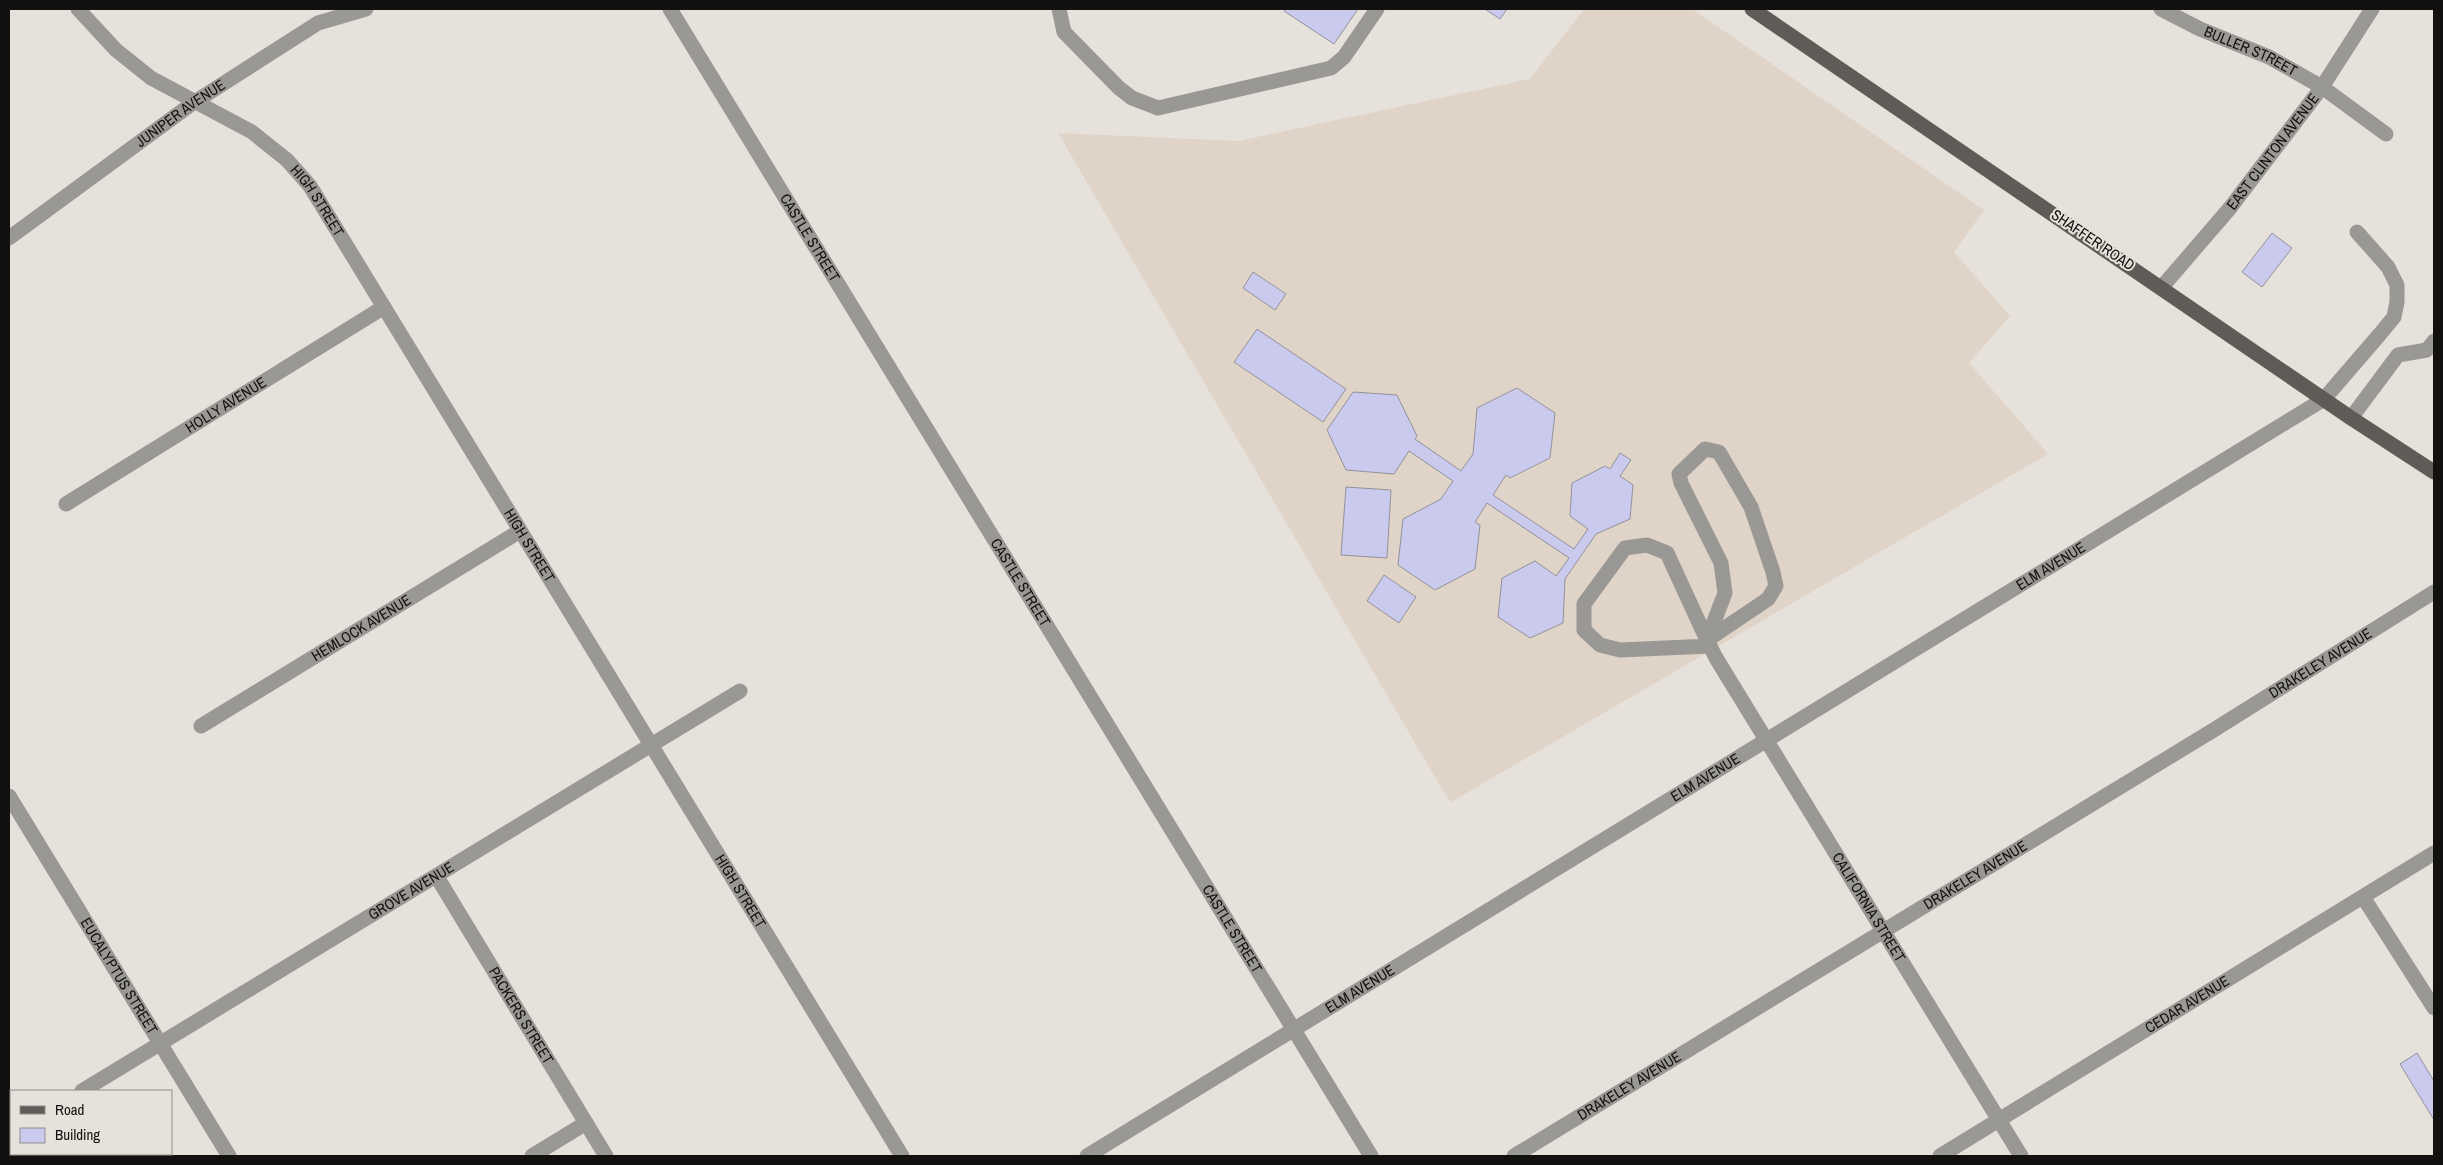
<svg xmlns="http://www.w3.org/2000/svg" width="2443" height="1165" font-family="'Archivo Narrow',sans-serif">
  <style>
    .built { fill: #e0d4c8 }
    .building { fill: #cac9ee; stroke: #929299 }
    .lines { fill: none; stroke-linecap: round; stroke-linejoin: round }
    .minor { stroke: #9a9895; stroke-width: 15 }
    .major { stroke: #5f5b56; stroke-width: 15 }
    .labels { text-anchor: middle; stroke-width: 4; stroke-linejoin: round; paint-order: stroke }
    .street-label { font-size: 15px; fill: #13110f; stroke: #e7e1db }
  </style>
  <rect width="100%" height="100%" fill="#e7e1db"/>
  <path class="built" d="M1584,9H1692L1984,210L1954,252L2010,316L1969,363L2048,454L1451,802L1442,789L1058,133L1238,141L1530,79Z"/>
  <path class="building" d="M1286,9H1358L1334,44L1284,11Z
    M1485,9H1507L1500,19Z
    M2272,233L2292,248L2262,287L2242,272Z
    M1253,272L1286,294L1275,310L1243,288Z
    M1257,329L1346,389L1323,422L1234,362Z
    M1517,388L1555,413L1550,458L1510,478L1506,475L1493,495L1574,549L1588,529L1570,516L1572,483L1605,466L1610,469L1620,453L1631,460L1620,476L1633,485L1630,519L1596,534L1565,579L1563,623L1530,638L1498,617L1502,578L1535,561L1556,576L1569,558L1487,503L1475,522L1480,525L1475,569L1435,590L1398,565L1403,519L1441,499L1453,481L1409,451L1394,474L1346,470L1327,430L1353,392L1397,395L1417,436L1415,439L1461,471L1473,454L1477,408Z
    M1346,487L1391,490L1387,558L1341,555Z
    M1384,575L1416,597L1399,623L1367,601Z
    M2417,1053L2434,1081V1120L2400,1064Z"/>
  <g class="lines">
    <g class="minor">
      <path id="s1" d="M78,9L116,50L151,78L252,132L287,160L310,186L902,1156"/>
      <path id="s2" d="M670,9L1371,1156"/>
      <path d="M1059,9L1064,32L1119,88L1132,98L1158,108L1331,68L1344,57L1377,9"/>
      <path id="s3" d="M2161,9L2200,29L2269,57L2322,87L2386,134"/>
      <path id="s4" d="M9,238L193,103L318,23L366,9"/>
      <path id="s5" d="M2162,287L2230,208L2322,87L2372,9"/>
      <path d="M2351,418L2398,355L2427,350L2434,341"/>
      <path d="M1705,449L1719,452L1751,507L1773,572L1776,586L1768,599L1707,640L1725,593L1721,563L1681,483L1679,474Z"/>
      <path id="s6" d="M66,504L384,307"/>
      <path id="s7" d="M1710,646L1620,650L1600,645L1584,630V604L1625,548L1647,545L1667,553L1707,640L1716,658L2021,1156"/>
      <path id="s8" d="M201,726L520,531"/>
      <path id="s9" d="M9,796L229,1156"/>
      <path id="s10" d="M437,877L606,1156"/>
      <path d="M2363,897L2434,1008"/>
      <path id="s11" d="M82,1091L740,691"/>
      <path d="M9,1133L11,1131"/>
      <path d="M532,1156L586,1123"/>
      <path id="s12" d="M1087,1156L2324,399L2380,334L2394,317L2397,302V285L2388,267L2357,232"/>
      <path id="s13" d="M1514,1156L2212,731L2434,592"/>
      <path id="s14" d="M1940,1156L2434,853"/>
    </g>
    <path class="major" d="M1752,9L2351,418L2434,472"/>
  </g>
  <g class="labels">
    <g class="street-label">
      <text dy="5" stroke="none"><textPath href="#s3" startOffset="99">BULLER STREET</textPath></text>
      <text dy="5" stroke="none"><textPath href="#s4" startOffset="212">JUNIPER AVENUE</textPath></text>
      <text dy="5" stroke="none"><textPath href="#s5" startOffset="175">EAST CLINTON AVENUE</textPath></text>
      <text dy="5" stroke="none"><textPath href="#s1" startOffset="311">HIGH STREET</textPath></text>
      <text dy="5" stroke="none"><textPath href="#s2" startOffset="268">CASTLE STREET</textPath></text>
      <text transform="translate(2093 240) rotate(34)" y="5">SHAFFER ROAD</text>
      <text dy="5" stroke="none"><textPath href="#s6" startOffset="188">HOLLY AVENUE</textPath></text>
      <text dy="5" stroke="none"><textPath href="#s1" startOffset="716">HIGH STREET</textPath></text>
      <text dy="5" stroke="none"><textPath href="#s12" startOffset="1130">ELM AVENUE</textPath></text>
      <text dy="5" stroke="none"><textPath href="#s2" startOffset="672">CASTLE STREET</textPath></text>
      <text dy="5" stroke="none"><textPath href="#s8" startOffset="188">HEMLOCK AVENUE</textPath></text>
      <text dy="5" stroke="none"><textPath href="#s13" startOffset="945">DRAKELEY AVENUE</textPath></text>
      <text dy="5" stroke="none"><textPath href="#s12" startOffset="725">ELM AVENUE</textPath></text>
      <text dy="5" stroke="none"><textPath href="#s13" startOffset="540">DRAKELEY AVENUE</textPath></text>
      <text dy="5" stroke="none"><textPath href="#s1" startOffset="1121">HIGH STREET</textPath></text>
      <text dy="5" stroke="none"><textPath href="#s11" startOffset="385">GROVE AVENUE</textPath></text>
      <text dy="5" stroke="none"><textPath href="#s7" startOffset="680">CALIFORNIA STREET</textPath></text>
      <text dy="5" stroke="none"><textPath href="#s2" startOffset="1078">CASTLE STREET</textPath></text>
      <text dy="5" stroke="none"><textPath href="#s9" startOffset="211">EUCALYPTUS STREET</textPath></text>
      <text dy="5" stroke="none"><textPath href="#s12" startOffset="320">ELM AVENUE</textPath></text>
      <text dy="5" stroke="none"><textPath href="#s14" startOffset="290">CEDAR AVENUE</textPath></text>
      <text dy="5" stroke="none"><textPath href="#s10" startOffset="162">PACKERS STREET</textPath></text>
      <text dy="5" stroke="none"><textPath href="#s13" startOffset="135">DRAKELEY AVENUE</textPath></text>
    </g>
  </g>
  <rect width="2443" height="1165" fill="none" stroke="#13110f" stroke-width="20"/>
  <rect x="10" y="1090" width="162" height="65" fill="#e7e1db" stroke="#928e89"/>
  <rect x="20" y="1106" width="25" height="8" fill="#5f5b56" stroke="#928e89"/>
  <text x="55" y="1115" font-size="15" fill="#13110f">Road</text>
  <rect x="20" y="1128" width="25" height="15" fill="#cac9ee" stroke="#928e89"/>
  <text x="55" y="1140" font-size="15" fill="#13110f">Building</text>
</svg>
